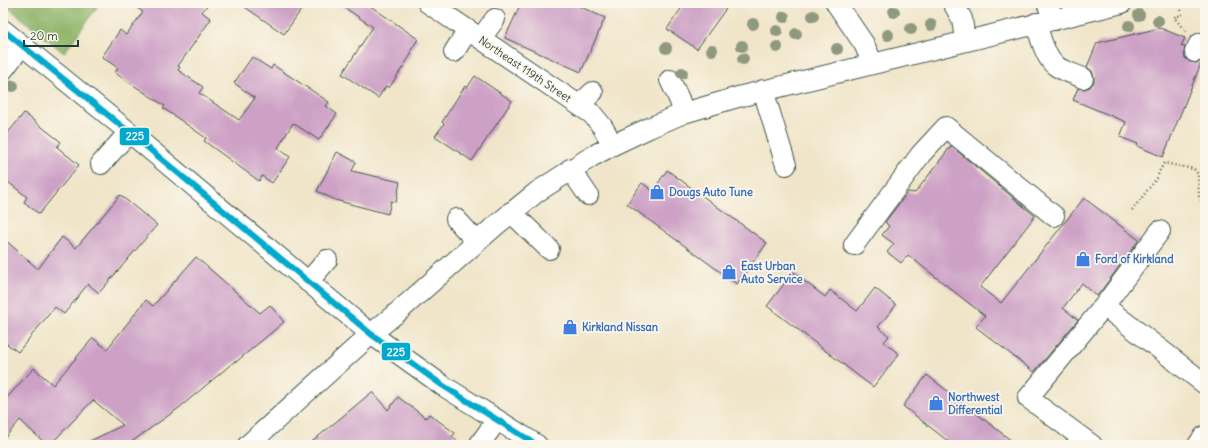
<svg xmlns="http://www.w3.org/2000/svg" width="1208" height="448" font-family="Delius,sans-serif">
  <style>
    .forest { fill: #90b66c; stroke: #587a50 }
    .building { fill: #cda1c6 }
    .lines { fill: none; stroke-linecap: round; stroke-linejoin: round }
    .minor-casing { stroke: #3e564a; stroke-width: 22 }
    .major-casing { stroke: #3e564a; stroke-width: 24 }
    .path { stroke: #3e564a; stroke-width: 2.5; stroke-dasharray: 1 3; stroke-linecap: butt }
    .minor { stroke: #fff; stroke-width: 20 }
    .major { stroke: #fff; stroke-width: 22 }
    .bus-1-casing { stroke: #fbf7ec; stroke-width: 9 }
    .bus-1 { stroke: #00a9ce; stroke-width: 6 }
    .tree { fill: #8e997f }
    .labels { text-anchor: middle; stroke-width: 3.5; stroke-linejoin: round; paint-order: stroke }
    .street-label { font-size: 11px; fill: #1f3d34; stroke: #fbf7ec }
    .shop-label { font-size: 11px; font-weight: bold; fill: #366cbe; stroke: #fbf7ec; text-anchor: start }
    .line-badge { stroke: #fbf7ec; stroke-width: 1.5 }
    .badge-label { font-size: 11px; text-anchor: middle; font-weight: bold; fill: #fff }
  </style>
  <rect width="100%" height="100%" fill="#fbf7ec"/>
  <filter id="ink" filterUnits="userSpaceOnUse"><feTurbulence type="fractalNoise" baseFrequency=".025" numOctaves="2"/><feDisplacementMap in="SourceGraphic" scale="8" xChannelSelector="R" yChannelSelector="G"/><feConvolveMatrix kernelMatrix="1 2 1 2 8 2 1 2 1" color-interpolation-filters="sRGB"/></filter>
  <filter id="wash" filterUnits="userSpaceOnUse"><feTurbulence type="fractalNoise" baseFrequency=".012" numOctaves="4" result="noise"/><feDisplacementMap in="SourceGraphic" scale="16" xChannelSelector="R" yChannelSelector="G"/><feGaussianBlur stdDeviation="0.9" result="paint"/><feColorMatrix in="noise" values="0 0 0 0 0 0 0 0 0 0 0 0 0 0 0 0 0 1.4 0 .05"/><feComposite in="paint" operator="in"/></filter>
  <g filter="url(#wash)">
    <rect width="100%" height="100%" fill="#f0e5c9"/>
    <path class="forest" d="M3,3H100L64,53Z"/>
    <g id="blocks">
      <path class="building" d="M130,3H209L202,12L211,19L178,66L180,67L178,70L203,87L199,93L239,120L255,98L234,83L252,57L271,69L273,65L329,102L326,106L337,114L319,140L293,123L278,148L290,157L272,183L262,176L259,181L204,141L206,138L163,108L165,106L115,73L118,68L102,57L120,30L126,35L143,12Z
        M239,3H306L284,34Z
        M338,3H366L418,39L410,52L412,53L389,88L386,86L378,98L342,74L373,27Z
        M521,3H572L605,18L581,72L505,38Z
        M685,3H730L697,49L667,29Z
        M1160,28L1185,38L1181,46L1185,47L1184,53L1185,58L1190,62L1196,63L1202,61L1163,157L1137,146L1138,144L1120,137L1126,122L1073,100L1078,88L1084,89L1090,87L1094,82V77L1092,71L1087,67L1097,43Z
        M475,76L512,101L472,161L435,136L444,124L442,122L465,86L467,88Z
        M24,113L61,142L57,147L79,165L39,214L24,202L27,197L3,178V139Z
        M951,146L1035,216L980,287L1001,303L1084,198L1139,240L1097,296L1082,283L1063,308L1078,320L1034,372L976,327L985,316L908,255L901,263L887,252L894,244L882,235L889,226L885,222L908,192L915,193Z
        M337,152L356,162L352,171L400,182L396,202L391,201L388,214L335,200L317,191Z
        M667,170L767,243L737,284L627,204L642,183L653,191Z
        M120,195L157,225L99,293L88,284L64,314L55,307L18,352L3,341V238L38,269L62,237L76,248Z
        M196,257L260,313L270,305L284,322L236,362L235,361L179,408L127,445H82L123,425L93,400L50,445H47L20,420L3,440V402L34,368L53,385L93,338L107,349L146,300L153,306Z
        M793,272L825,297L830,290L857,311L875,288L896,305L878,327L889,336L884,342L899,354L873,387L767,306Z
        M927,375L1017,445H953L903,406Z
        M372,392L388,410L398,397L426,418L429,414L455,433L452,437L463,445H308Z"/>
    </g>
  </g>
  <g filter="url(#ink)">
    <use href="#blocks" fill-opacity="0" stroke="#3e564a" stroke-width="1"/>
    <g class="lines">
      <g class="minor-casing">
        <path id="minor" d="M428,3L592,114L602,126L613,145
          M836,3L864,44L873,64
          M953,3L962,19L965,41
          M1047,3L1054,20
          M1036,23C1040,36 1045,58 1056,66C1063,71 1074,74 1083,78
          M3,30L129,132L371,334L442,385L537,445
          M481,38L495,19
          M454,52L468,30
          M1195,52L1199,44L1205,42
          M3,70L22,45
          M670,80L679,99L684,113
          M763,90L786,165
          M579,105L593,92
          M101,164L129,132
          M570,169L588,195
          M511,212L549,249
          M456,219L477,242
          M854,245L921,154L946,127L1054,216
          M308,282L327,260
          M1104,306L1160,231
          M248,445L371,334L399,311L495,226L537,192L591,157L613,145L649,128L684,113L738,97L1122,3
          M479,445L497,420
          M1092,445L1028,398L1104,306L1205,384"/>
      </g>
      <g class="major-casing">
        <path id="major" d="M1199,445L1205,437"/>
      </g>
      <path class="path" d="M1181,10L1182,15L1174,17L1186,32
        M1132,210L1157,178L1159,172L1164,163L1194,169L1198,174L1199,196L1205,209"/>
      <use href="#minor" class="minor"/>
      <use href="#major" class="major"/>
      <g class="bus-1-casing">
        <path id="bus-1" d="M3,30L129,132L371,334L442,385L537,445"/>
      </g>
      <use href="#bus-1" class="bus-1"/>
    </g>
    <g class="tree">
      <circle cx="894" cy="12" r="6"/>
      <circle cx="1139" cy="15" r="6"/>
      <circle cx="813" cy="16" r="6"/>
      <circle cx="784" cy="17" r="6"/>
      <circle cx="1158" cy="21" r="6"/>
      <circle cx="753" cy="24" r="6"/>
      <circle cx="931" cy="25" r="6"/>
      <circle cx="1129" cy="26" r="6"/>
      <circle cx="911" cy="29" r="6"/>
      <circle cx="777" cy="31" r="6"/>
      <circle cx="796" cy="34" r="6"/>
      <circle cx="888" cy="35" r="6"/>
      <circle cx="742" cy="46" r="6"/>
      <circle cx="777" cy="47" r="6"/>
      <circle cx="666" cy="48" r="6"/>
      <circle cx="837" cy="49" r="6"/>
      <circle cx="712" cy="50" r="6"/>
      <circle cx="743" cy="59" r="6"/>
      <circle cx="682" cy="73" r="6"/>
      <circle cx="13" cy="86" r="6"/>
    </g>
  </g>
  <defs>
    <g id="shop-bare" transform="scale(1.2)"><path d="M-5-2.5h2.3a2.7 3.5 0 0 1 5.4 0H5L5.5 6h-11ZM-1.5-2.5h3a1.5 2.3 0 0 0-3 0Z" fill="#3f7fe0" stroke="#fbf7ec" stroke-width="2.5" paint-order="stroke"/></g>
  </defs>
  <g fill-rule="evenodd">
    <use href="#shop-bare" x="657" y="192"/>
    <use href="#shop-bare" x="1083" y="259"/>
    <use href="#shop-bare" x="729" y="272"/>
    <use href="#shop-bare" x="570" y="327"/>
    <use href="#shop-bare" x="936" y="403"/>
  </g>
  <g class="labels">
    <g class="street-label">
      <text transform="translate(525 69) rotate(34)" y="4">Northeast 119th Street</text>
    </g>
    <g class="shop-label">
      <text x="669" y="196">Dougs Auto Tune</text>
      <text x="1095" y="263">Ford of Kirkland</text>
      <text x="741" y="270">East Urban<tspan x="741" dy="13">Auto Service</tspan></text>
      <text x="582" y="331">Kirkland Nissan</text>
      <text x="948" y="401">Northwest<tspan x="948" dy="13">Differential</tspan></text>
    </g>
  </g>
  <g class="line-badge">
    <rect x="119" y="127" width="31" height="19" rx="4" fill="#00a9ce"/>
    <rect x="381" y="342" width="30" height="19" rx="4" fill="#00a9ce"/>
  </g>
  <g class="badge-label">
    <text x="135" y="140">225</text>
    <text x="396" y="356">225</text>
  </g>
  <rect width="1208" height="448" fill="none" stroke="#fbf7ec" stroke-width="16"/>
  <path d="M24 40v6h54v-6" fill="none" stroke="#1f3d34" stroke-width="2"/>
  <text x="30" y="40" font-size="12" fill="#1f3d34" stroke="#fbf7ec" stroke-width="3" paint-order="stroke">20 m</text>
</svg>
